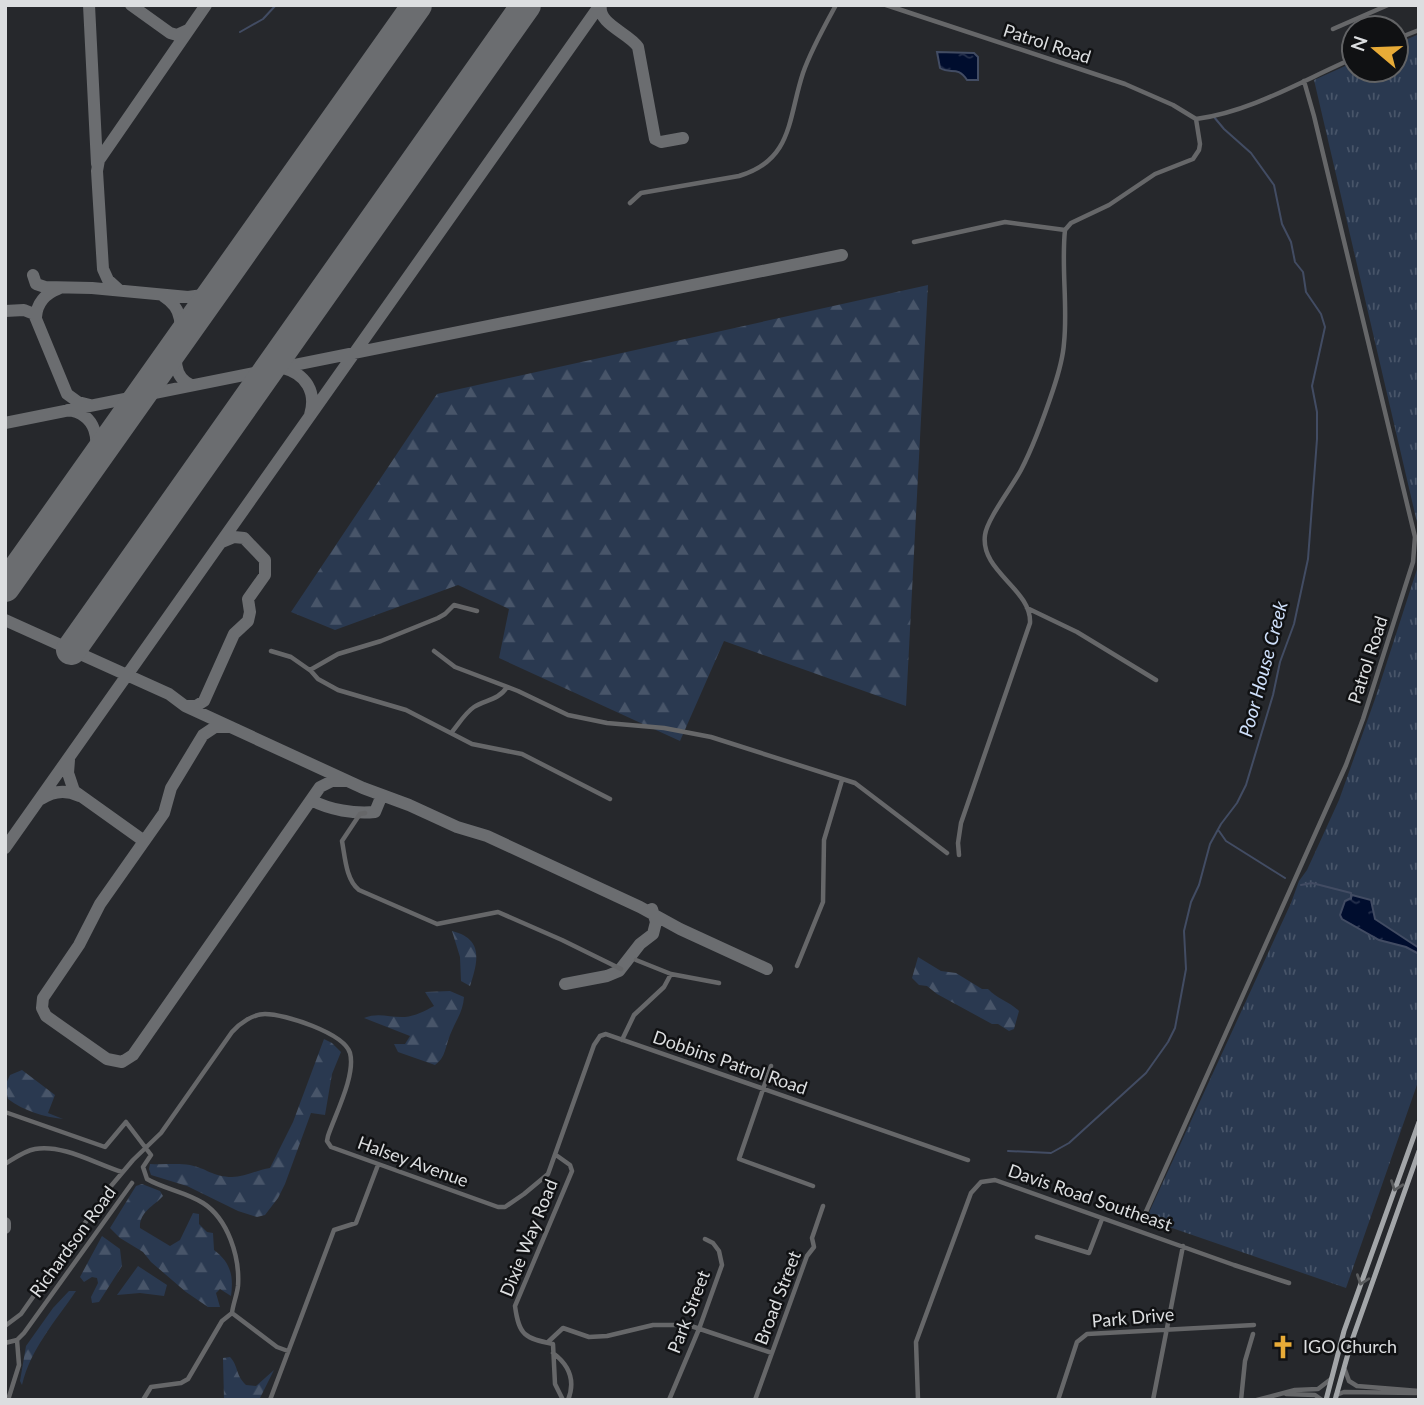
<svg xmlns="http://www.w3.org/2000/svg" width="1424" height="1405" font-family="Lato,sans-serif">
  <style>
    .grass { fill: url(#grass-tufts) }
    .forest { fill: url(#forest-firs) }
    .water { fill: url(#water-ripples); stroke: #424c63; stroke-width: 2 }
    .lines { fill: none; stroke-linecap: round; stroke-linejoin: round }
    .stream { stroke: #424c63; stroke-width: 2 }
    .taxiway { stroke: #6b6d70; stroke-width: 12 }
    .runway { stroke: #6b6d70; stroke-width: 30 }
    .minor { stroke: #666769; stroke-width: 4.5 }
    .major { stroke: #a3a6a9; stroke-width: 5 }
    .oneway { stroke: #5a5c5e }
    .labels { text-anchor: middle; stroke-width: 5; stroke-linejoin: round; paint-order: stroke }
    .street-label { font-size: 18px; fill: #dcdee0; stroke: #101113 }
    .poi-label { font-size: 18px; fill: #dcdee0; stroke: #101113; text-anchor: start }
    .water-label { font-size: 19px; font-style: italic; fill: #cfe0fb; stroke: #101113 }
  </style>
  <defs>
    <pattern id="grass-tufts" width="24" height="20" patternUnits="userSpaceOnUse" patternTransform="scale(1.75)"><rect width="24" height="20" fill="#2a3950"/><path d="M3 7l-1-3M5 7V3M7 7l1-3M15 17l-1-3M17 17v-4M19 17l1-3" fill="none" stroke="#485569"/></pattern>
    <pattern id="forest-firs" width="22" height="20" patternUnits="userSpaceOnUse" patternTransform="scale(1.75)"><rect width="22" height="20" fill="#2a3950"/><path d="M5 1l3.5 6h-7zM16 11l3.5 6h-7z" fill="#485569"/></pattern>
    <pattern id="water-ripples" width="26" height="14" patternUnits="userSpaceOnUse" patternTransform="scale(1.75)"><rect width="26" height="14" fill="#000d2e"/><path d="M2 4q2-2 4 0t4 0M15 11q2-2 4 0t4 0" fill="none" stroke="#25304c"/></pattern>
  </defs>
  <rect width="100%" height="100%" fill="#26282c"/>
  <path class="grass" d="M1419,34V531L1314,80L1354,62V70H1396V44Z
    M1419,563V1079L1346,1288L1146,1219L1291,903L1299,881L1307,870L1339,800L1375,699Z"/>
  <path class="forest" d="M928,285L906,706L724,641L680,741L499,658L509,609L458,585L335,630L291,612L437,394Z
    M452,931C484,939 478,961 470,986L461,981L460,957Z
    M918,957L941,971L956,973L982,989H988C997,999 1009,1001 1019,1011L1014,1029L1009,1031L998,1024H992L937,994L927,986L919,985L912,978Z
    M450,991L464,997C463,1012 456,1020 450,1035C445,1047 446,1057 435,1065L398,1052L394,1044H405L410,1036L364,1018C379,1012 390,1018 405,1017C415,1016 425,1011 434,1006L425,992Z
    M324,1039L332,1043L341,1052L332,1074L325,1115L311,1113L285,1184L278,1198L265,1215L257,1217L238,1211L187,1186L151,1175L149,1169L150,1164C163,1165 177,1163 190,1165C206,1168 213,1177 232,1177C244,1177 257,1170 270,1168L293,1122Z
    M22,1070L55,1095L48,1113L63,1119C44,1117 24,1111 8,1099L5,1086L10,1075Z
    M142,1184L160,1191L163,1196C154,1206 139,1212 140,1228L170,1246L180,1240L193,1213L199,1214V1224L207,1232L213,1233L214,1250C230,1262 234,1275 231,1296L220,1289L216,1293L220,1307H208L186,1292L151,1262L143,1252L120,1238L110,1228L136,1186Z
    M102,1236L120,1249L122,1266L99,1302L92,1303L91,1297L98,1283L97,1278L92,1277L84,1282L80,1277Z
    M138,1266L167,1285L164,1296L140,1293L117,1295Z
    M69,1291H76C55,1322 31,1348 22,1385L20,1381L26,1346L53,1308Z
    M230,1357C239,1367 235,1374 246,1385L256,1386L274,1370L259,1400H224L223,1358Z"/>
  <path class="water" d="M937,52L974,53L978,57V80H967C957,65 951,75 940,68Z
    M1352,895L1371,900L1375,919L1419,948V954L1406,947L1379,940L1342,919L1340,915L1345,901L1351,898Z"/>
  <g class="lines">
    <path class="stream" d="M240,32L263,19L276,5
      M1219,831L1226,841L1285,878
      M1301,885L1312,883L1351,893V899
      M1008,1151L1051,1153L1069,1143L1146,1073L1168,1042L1175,1028L1186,969L1184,931L1191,902L1199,885L1210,844L1221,824L1237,803L1246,785L1273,695L1280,662L1294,624L1308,559L1317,439V412L1312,386L1325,327L1321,314L1306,292L1303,272L1295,262L1291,242L1282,224L1274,185L1251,153L1224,129L1214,117"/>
    <path class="taxiway" d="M89,5L97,164
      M131,5L170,33L177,35L188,30
      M601,5C597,24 629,33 638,47L655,139L661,142L683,138
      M33,275L36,284L45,287L92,288L188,297L203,295L221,283
      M119,290L108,280L103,269L97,171L99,160L206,5
      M163,296C184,309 183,327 175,348
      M5,311L24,310L34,314L67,394L78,402L90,405
      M36,317C37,303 45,294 58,289
      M180,341C174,357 173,377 191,385
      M283,368C306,374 317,392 310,415
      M68,410C97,414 101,441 92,464
      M5,423L842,255
      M5,620L169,694L185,706H196L204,701L234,634L248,621L250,612L248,599L265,575V560L244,538L234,537L222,542
      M185,706L363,788L409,805L457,827L487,836L640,907L680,929L767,969
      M230,727H215L203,735L171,788L164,813L100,904L79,945L43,998L42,1008L46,1016L107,1059L122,1062L133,1055L320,787L332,781H347
      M69,760L68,773L74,791L144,841
      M41,799C53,791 65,789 79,796
      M311,800C330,810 354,814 375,812L382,795
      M5,848L600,5
      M565,984L607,976L619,971L640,944L653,934L656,922L652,909
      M5,1223V1228"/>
    <path class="runway" d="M5,587L417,5
      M71,650L526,5"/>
    <path class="minor" d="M886,5L1125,84L1173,105L1196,119
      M1333,29L1388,5
      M1396,39L1419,30
      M1196,119C1251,112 1303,80 1354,58
      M630,203L641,193L739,176C793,160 788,118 803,73C811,50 824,27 836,5
      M914,242L1005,222L1065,230
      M1027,608L1077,632L1156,680
      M271,651L291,657L311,671L318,679L338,690L406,710L472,744L522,754L610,799
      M434,651L455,667L518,691L568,715L607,723L664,728L711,737L855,783L947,853
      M310,670L338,654L381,641L438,618L445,614L454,605L477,611
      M451,733C458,725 465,713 474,707C485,700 499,700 507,687
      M365,813L360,814L342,841C345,857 346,880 359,890L437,924L498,912L562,940L621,969
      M959,855L958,843L961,823L1030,623C1032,589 980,572 985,535C987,519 1012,487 1021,470C1034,445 1044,417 1053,390C1058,375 1063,359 1064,343C1068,306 1061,267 1065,230L1071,223L1109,205L1155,174L1193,159L1199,150L1200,144L1196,119
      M636,960L671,974L719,983
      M797,966L823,902L824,840L842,780
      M622,1040L634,1015L664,987L671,974
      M771,1066L739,1159L813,1186
      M5,1112L105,1147L126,1122L151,1155L143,1167L147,1179C164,1189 186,1192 203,1203C228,1219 240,1257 238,1286C237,1295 233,1304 232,1313L222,1321L188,1379L181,1383L151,1387L143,1400
      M556,1155L570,1165L572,1171L515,1306C519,1336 525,1338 553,1344L555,1384L563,1400
      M5,1164C15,1158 24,1151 35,1149C63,1144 96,1164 122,1172
      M1144,1216L1346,765L1363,719L1413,562L1415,537L1314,116L1304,81
      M1037,1237L1089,1253L1102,1219
      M232,1313L277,1347L288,1351
      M5,1326L21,1314L111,1186L133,1160L161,1133L232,1032C240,1023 253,1014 265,1014C285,1014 344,1033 350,1053C356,1075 335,1115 328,1136L327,1141L331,1147L498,1207H505L524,1194L548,1174L594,1045L600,1036L606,1034L968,1160
      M548,1342L563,1328L589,1337L607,1336L653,1325H688L772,1353
      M5,1343L17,1340L24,1333L132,1183
      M553,1353C569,1365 576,1380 568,1400
      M1345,1370L1349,1381L1357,1386L1419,1391
      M1286,1394L1315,1395L1322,1400
      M1336,1395L1344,1392L1418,1393
      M8,1400L19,1365L17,1340
      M270,1400L334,1230L356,1223L378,1165
      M669,1400L699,1329L722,1265L719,1251L713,1243L705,1239
      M755,1400L807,1256L814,1247L812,1238L823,1206
      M918,1400L916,1342L971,1193L981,1182L995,1180L1234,1265L1289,1283
      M1058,1400L1077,1342L1087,1334L1254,1325
      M1153,1400L1183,1246
      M1241,1400L1245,1361L1253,1334
      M1257,1400L1295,1390L1318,1389L1331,1379"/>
    <path class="major" d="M1326,1400L1344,1331L1419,1122
      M1335,1400L1351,1343L1419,1151"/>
  </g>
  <defs><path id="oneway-chevron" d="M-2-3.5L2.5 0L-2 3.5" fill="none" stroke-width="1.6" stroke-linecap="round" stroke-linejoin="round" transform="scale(1.75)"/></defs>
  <g class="oneway">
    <use href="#oneway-chevron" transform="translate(1396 1186) rotate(110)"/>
    <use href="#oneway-chevron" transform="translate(1362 1280) rotate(109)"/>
  </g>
  <defs>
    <g id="church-bare" transform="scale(1.89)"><path d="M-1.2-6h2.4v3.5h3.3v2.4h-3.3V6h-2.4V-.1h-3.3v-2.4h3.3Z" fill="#e8ab37" stroke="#101113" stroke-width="2.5" paint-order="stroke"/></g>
  </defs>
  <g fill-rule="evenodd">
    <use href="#church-bare" x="1283" y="1347"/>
  </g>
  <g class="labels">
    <g class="street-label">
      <text transform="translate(1047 44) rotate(18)" y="6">Patrol Road</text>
      <text transform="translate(1368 660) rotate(-72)" y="6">Patrol Road</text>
      <text transform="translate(730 1063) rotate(19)" y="6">Dobbins Patrol Road</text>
      <text transform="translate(413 1162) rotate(20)" y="6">Halsey Avenue</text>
      <text transform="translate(1090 1198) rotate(19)" y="6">Davis Road Southeast</text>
      <text transform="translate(529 1238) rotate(-68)" y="6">Dixie Way Road</text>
      <text transform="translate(73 1242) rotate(-54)" y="6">Richardson Road</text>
      <text transform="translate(778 1298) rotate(-69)" y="6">Broad Street</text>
      <text transform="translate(689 1312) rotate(-69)" y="6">Park Street</text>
      <text transform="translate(1133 1318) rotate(-5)" y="6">Park Drive</text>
    </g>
    <g class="poi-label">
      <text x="1303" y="1353">IGO Church</text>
    </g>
    <g class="water-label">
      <text transform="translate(1263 669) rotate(-75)" y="7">Poor House Creek</text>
    </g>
  </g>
  <rect width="1424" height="1405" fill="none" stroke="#dcdee0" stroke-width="14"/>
  <g transform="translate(1375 49) rotate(289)"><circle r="33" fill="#101113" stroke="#626365" stroke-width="2"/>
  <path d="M0-5L12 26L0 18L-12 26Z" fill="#e8ab37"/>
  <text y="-10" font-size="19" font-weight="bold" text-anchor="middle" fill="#dcdee0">N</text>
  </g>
</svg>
